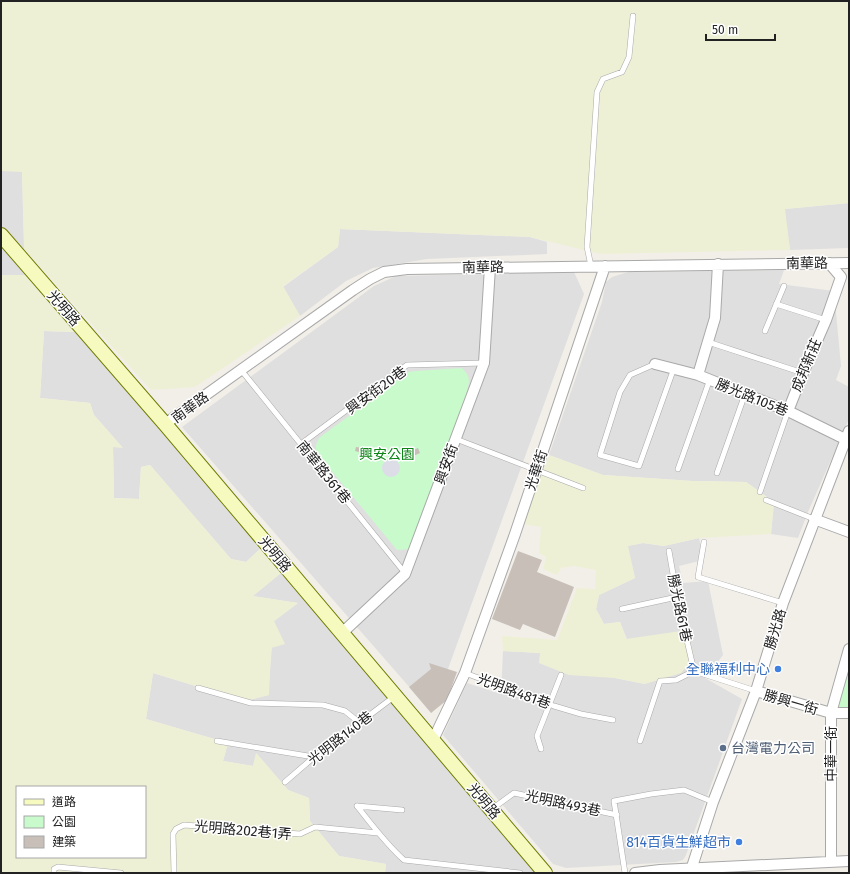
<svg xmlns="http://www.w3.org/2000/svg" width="850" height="874" font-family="'Fira Sans','Noto Sans TC',sans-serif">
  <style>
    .residential { fill: #e0dfdf }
    .farmland { fill: #eef0d5; fill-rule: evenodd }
    .park { fill: #c8facc }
    .plaza { fill: #dddde8 }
    .building { fill: #c7bfb8 }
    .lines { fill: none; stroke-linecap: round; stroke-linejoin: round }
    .service-casing { stroke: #a9a9a9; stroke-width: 6 }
    .minor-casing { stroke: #a9a9a9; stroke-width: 12 }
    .secondary-casing { stroke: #707d05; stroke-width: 16 }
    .service { stroke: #fff; stroke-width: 5 }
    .minor { stroke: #fff; stroke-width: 10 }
    .secondary { stroke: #f7fabf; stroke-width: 14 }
    .shop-dot { fill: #3f7fe0; stroke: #fff; stroke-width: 1.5 }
    .service-dot { fill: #5c6f8a; stroke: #fff; stroke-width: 1.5 }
    .labels { text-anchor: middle; stroke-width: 3; stroke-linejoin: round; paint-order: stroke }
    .street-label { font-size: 14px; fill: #222; stroke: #fff }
    .park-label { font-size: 14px; fill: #0c8416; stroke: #fff }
    .shop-label { font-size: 14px; fill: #366cbe; stroke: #fff; text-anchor: end }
    .service-label { font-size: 14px; fill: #4e5e75; stroke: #fff; text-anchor: start }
  </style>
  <rect width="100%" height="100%" fill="#f2efe9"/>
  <path class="residential" d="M1,171H22L25,275H2Z
    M849,203V248L790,250L784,209Z
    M340,229L530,237L547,242V254L427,259L373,268L346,281L300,316L283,287L338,247Z
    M784,270L779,284L834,291L841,366L836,380L849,387V419L808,512L798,538L771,534L774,502L746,482L692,481L603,475L549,455L602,302L606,282L612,277L628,272Z
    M574,272L584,294L432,713L182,427L374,286L396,276Z
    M44,331L75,332L103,363L260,549L246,562L231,559L150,465L141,467L139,499L114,498L113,447H122L94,415L90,403L40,398Z
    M699,538L703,560L679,566L683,583L708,581L723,655L705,678L742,699L686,855L683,860L676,862L566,868L553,864L443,735L467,683L501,694L503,651L541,653L615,678L645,684L620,622L604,624L596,609L599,595L635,578L627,546L643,543L664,546Z
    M281,573L543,873H385L386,864L339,856L310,821L309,798L288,790L257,754L253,766L223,761L228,743L146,719L153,673L245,701L268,695L274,621L298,603L252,596Z"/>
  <path class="farmland" d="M1,1H849V203L785,209L790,250L600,254L530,237L340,229L338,247L283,286L300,316L195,387L151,390L24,249L22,172L1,171Z
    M1,267L2,275H25L75,332L44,331L40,398L90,403L94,415L123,448L113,447L114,498L139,499L141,467L150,465L231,559L246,562L260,549L281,573L253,596L298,603L274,621L285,644L271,648L269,695L245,701L153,673L146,719L228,743L223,761L253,766L256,753L288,790L309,798L310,821L339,856L386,864L385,873H1ZM17,787H145V857H17Z
    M549,455L603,475L692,481L746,482L774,502L771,534L699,538L664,546L643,543L628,546L635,578L599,595L596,609L604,624L620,622L626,639L688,630L694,657L681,673L645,684L615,678L569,675L539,663L540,653L503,651L502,636L557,640L577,588L595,589L596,570L574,566L561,568L557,575L543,569L546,557L539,553L541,527L522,524Z"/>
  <path class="park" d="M462,368C472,378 469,382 466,395L410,549L397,550L316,452V445L319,438L408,372L416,371Z
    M849,663V710H834Z"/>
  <path class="plaza" d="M382 468a9 9 0 1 1 18 0a9 9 0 1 1-18 0Z"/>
  <path class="building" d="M356,447L364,448L363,453L355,451Z
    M418,448L420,453L411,457L409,452Z
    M518,551L542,560L537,572L574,587L555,637L523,624L520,630L492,619Z
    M429,663L457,672L447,700L431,713L409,687L431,669Z"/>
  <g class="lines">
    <g class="service-casing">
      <path id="service" d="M591,266L587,247L597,92L603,79L622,72L629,57L633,16
        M776,304L826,320
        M765,331L784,286
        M708,342L803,373
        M655,364L630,375L620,392L600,455L639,466L674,368
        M241,370L405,573
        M456,439L583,488
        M301,444L407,365L484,363
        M678,469L710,379
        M717,473L745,394
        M760,492L788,411
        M766,500L814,519
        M704,542L698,577L783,603
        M669,551L677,597L694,671L756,691
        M622,609L677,597
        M465,673L554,706L581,714L613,720
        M198,688L251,703L323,705L345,711L360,723
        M217,741L314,757
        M640,741L660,681L676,680L694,671
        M541,749L537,736L561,675
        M285,782L314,757L395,696
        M357,806C372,825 386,844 404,860L520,873
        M357,806L402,810
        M492,809L514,793L617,815
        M54,873V869L58,867L121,873
        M174,873L173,834L176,829L184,825L300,834L315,827L378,833
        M625,873L614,801L651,794L684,790L713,802"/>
    </g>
    <g class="minor-casing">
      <path id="minor" d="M655,364L698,375L788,411L845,439
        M698,375L715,318L718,264
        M788,411L803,373L826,320L841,277L829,263
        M165,424L353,290L370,279L384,272L407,269L849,263
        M814,519L849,532
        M342,633L405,574L484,363L490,267
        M756,691L831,713H849
        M433,740L465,673L515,534L605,266
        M831,862V713L849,649
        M635,873L660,870L849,861
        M690,873L713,802L756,691L783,603L849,431"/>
    </g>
    <g class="secondary-casing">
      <path id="secondary" d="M1,235L165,424L545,873"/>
    </g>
    <use href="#service" class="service"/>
    <use href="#minor" class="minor"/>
    <use href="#secondary" class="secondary"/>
  </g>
  <g class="shop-dot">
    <circle cx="778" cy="669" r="4"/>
    <circle cx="739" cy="842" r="4"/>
  </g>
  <circle class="service-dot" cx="723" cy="748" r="4"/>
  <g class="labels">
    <g class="street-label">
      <text transform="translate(807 263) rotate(-1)" y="5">南華路</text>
      <text transform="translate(483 267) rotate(-1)" y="5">南華路</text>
      <text transform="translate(64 308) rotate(49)" y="5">光明路</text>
      <text transform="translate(806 365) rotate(-67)" y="5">成邦新莊</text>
      <text transform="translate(376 390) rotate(-36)" y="5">興安街20巷</text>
      <text transform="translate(752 397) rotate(22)" y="5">勝光路105巷</text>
      <text transform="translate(190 407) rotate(-36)" y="5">南華路</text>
      <text transform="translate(446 464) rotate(-70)" y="5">興安街</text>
      <text transform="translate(536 470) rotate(-72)" y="5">光華街</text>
      <text transform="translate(324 472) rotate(51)" y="5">南華路361巷</text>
      <text transform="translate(275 554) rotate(50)" y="5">光明路</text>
      <text transform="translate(680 608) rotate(78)" y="5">勝光路61巷</text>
      <text transform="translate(775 629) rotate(-73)" y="5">勝光路</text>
      <text transform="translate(514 691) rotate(20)" y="5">光明路481巷</text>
      <text transform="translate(791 702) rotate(16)" y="5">勝興一街</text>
      <text transform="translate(340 738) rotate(-38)" y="5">光明路140巷</text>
      <text transform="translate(831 754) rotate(-90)" y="5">中華一街</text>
      <text transform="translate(484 801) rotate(50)" y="5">光明路</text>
      <text transform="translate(563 803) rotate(12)" y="5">光明路493巷</text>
      <text transform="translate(243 830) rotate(5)" y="5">光明路202巷1弄</text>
    </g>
    <g class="park-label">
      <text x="387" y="459">興安公園</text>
    </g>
    <g class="shop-label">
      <text x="770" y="674">全聯福利中心</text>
      <text x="731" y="847">814百貨生鮮超市</text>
    </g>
    <g class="service-label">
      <text x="731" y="753">台灣電力公司</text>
    </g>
  </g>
  <rect width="850" height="874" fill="none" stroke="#222222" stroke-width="4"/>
  <rect x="16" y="786" width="130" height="72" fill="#ffffff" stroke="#a7a7a7"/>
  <rect x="24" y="799" width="20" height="6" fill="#f7fabf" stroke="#a7a7a7"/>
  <text x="52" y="806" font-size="12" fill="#222222">道路</text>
  <rect x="24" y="816" width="20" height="12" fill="#c8facc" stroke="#a7a7a7"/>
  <text x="52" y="826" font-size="12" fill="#222222">公園</text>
  <rect x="24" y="836" width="20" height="12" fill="#c7bfb8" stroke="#a7a7a7"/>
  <text x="52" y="846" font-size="12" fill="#222222">建築</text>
  <path d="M706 34v6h69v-6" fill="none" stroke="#222222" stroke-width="2"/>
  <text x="712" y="34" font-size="12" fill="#222222" stroke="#ffffff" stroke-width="3" paint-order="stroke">50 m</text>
</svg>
